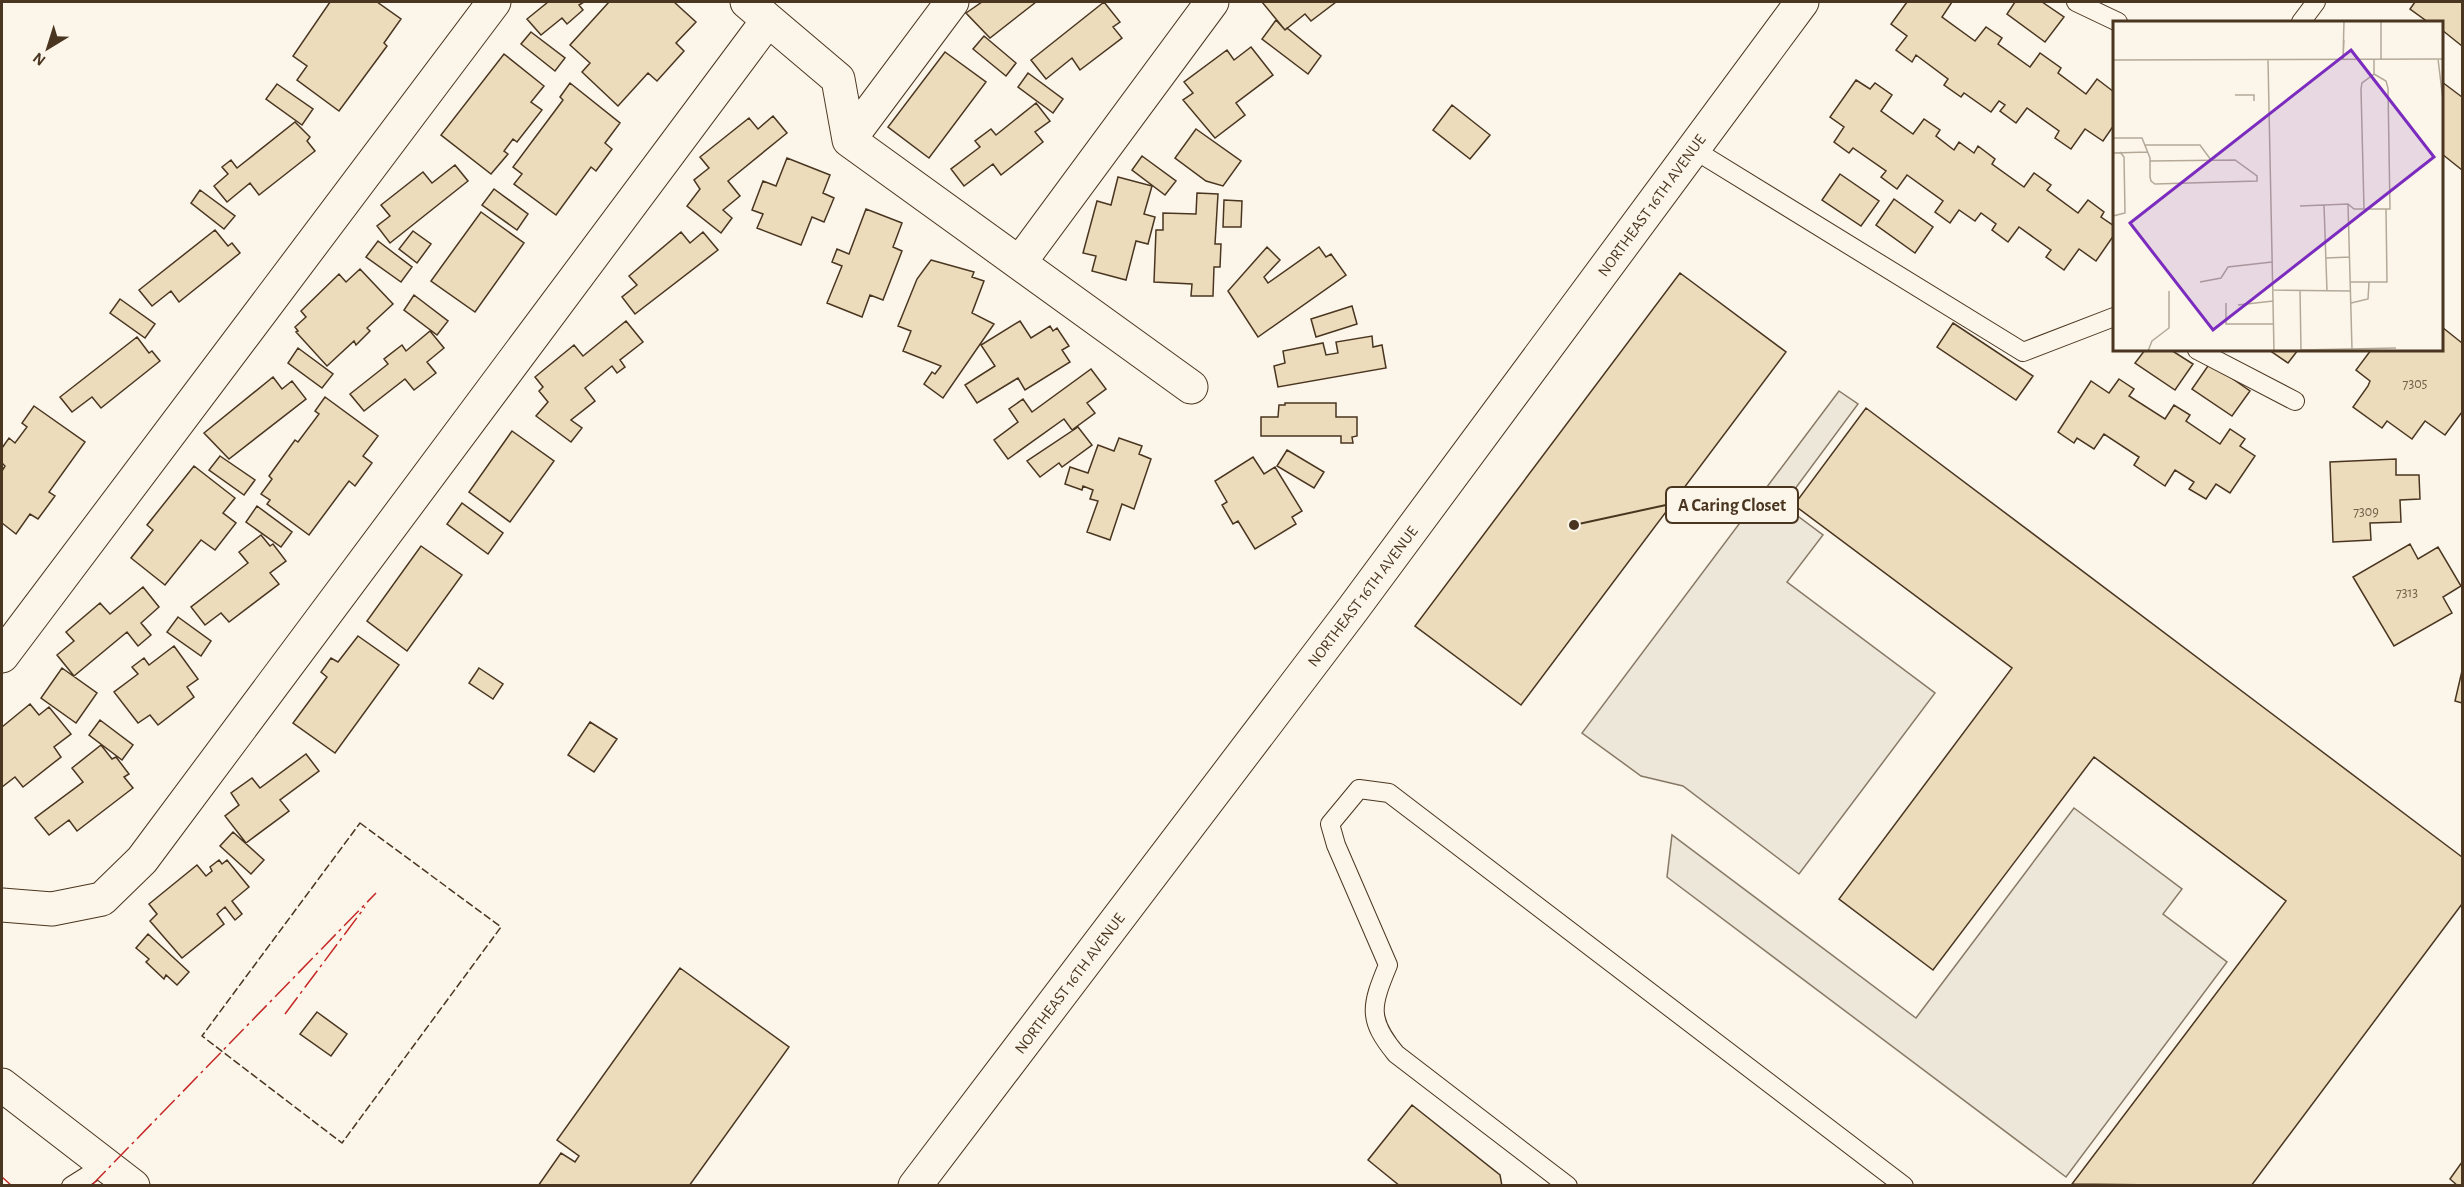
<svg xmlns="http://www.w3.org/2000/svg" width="2464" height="1187" font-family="'Alegreya Sans',sans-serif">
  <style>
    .parking { fill: #ede7d9; stroke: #887966; stroke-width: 1.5 }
    .building { fill: #ecdcbc; stroke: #4a3520; stroke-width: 1.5 }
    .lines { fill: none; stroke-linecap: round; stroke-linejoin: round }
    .lane-casing { stroke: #4a3520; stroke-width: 20 }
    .street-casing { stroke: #4a3520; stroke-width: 35 }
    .secondary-casing { stroke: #4a3520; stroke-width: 35 }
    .primary-casing { stroke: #4a3520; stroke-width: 35 }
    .lane { stroke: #fbf6e9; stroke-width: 18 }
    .street { stroke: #fbf6e9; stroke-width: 33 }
    .secondary { stroke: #fbf6e9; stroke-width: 33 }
    .primary { stroke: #fbf6e9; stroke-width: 33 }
    .fence { stroke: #4a3520; stroke-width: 1.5; stroke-dasharray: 8 3; stroke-linecap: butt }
    .power { stroke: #c62828; stroke-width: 1.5; stroke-dasharray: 21 4.5 3 4.5; stroke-linecap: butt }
    .labels { text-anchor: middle; stroke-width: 4.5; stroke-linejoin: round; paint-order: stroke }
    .number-label { font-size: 14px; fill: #725f47 }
    .street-label { font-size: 16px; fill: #4a3520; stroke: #fbf6e9 }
    .inset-road { fill: none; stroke: #b4a999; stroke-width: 1.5 }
    .view { fill: #7b2cbf; fill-opacity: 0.15; stroke: #7b2cbf; stroke-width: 3 }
    .inset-edge { fill: none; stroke: #4a3520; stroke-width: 3 }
    .leader { fill: none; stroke: #4a3520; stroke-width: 2 }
    .callout-dot { fill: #4a3520; stroke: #fbf6e9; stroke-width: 2 }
    .callout { fill: #fbf6e9; stroke: #4a3520; stroke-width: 2 }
    .callout-label { font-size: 18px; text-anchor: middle; font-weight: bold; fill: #4a3520 }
  </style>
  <rect width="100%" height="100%" fill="#fbf6e9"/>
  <path class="parking" d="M1839,391L1858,404L1783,505L1823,535L1787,582L1935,693L1799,874L1683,786L1641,776L1582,733Z
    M2074,808L2182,889L2163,914L2227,962L2066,1177L1667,877L1672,835L1916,1018Z"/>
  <path class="building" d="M330,2H377L401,19L384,43L387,46L339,111L297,80L307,66L293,56Z
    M548,2H547H584L579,5L583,10L567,24L562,18L541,35L527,19Z
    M609,2H674L696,22L676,43L684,51L657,81L648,73L618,106L582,72L590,63L570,45Z
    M982,2H1036L990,38L966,13Z
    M1104,2L1120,22L1113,27L1122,38L1080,70L1072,58L1046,79L1031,60Z
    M1262,2H1336L1311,21L1305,14L1285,30Z
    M1907,2H1952L1942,17L1975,41L1986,27L2002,38L1998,44L2030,67L2040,53L2061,68L2058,73L2086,94L2097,79L2114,92V125L2103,141L2085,129L2071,149L2055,138L2059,131L2027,108L2016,123L2000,111L2005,105L1999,101L1991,112L1964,93L1961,97L1944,85L1948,79L1916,55L1912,62L1896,50L1907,36L1891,24Z
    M2015,2H2042L2064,17L2045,42L2007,14Z
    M2415,2H2462V46L2442,30V22H2428L2410,9Z
    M1276,20L1285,30L1287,28L1321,56L1308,74L1262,39Z
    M531,32L565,58L555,71L521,44Z
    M984,36L1016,63L1006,76L973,49Z
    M1251,47L1273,75L1236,103L1245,115L1215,138L1183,100L1193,93L1184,82L1227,50L1234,60Z
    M945,52L986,82L929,158L888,127Z
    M504,54L544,86L531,102L542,110L517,142L513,139L504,151L508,154L491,174L441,135Z
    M1028,73L1063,99L1053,113L1018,87Z
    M1856,80L1870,89L1875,83L1892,95L1881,111L1913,134L1924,119L1940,130L1936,136L1954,150L1959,142L1974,153L1978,146L1995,159L1992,164L2024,187L2034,173L2051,185L2047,190L2078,213L2088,200L2104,212L2101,217L2114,226V235L2096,261L2079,249L2064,270L2046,257L2051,250L2019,227L2008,242L1992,230L1996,224L1981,213L1975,221L1959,210L1950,223L1935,212L1943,201L1907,175L1897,189L1881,177L1886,171L1853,148L1849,153L1834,142L1844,127L1830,117Z
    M2442,82L2462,97V170L2442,154Z
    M570,83L620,123L605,143L612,149L596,171L591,167L556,215L514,184L522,174L513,167L563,100L560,97Z
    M277,84L313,109L302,125L266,99Z
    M1036,103L1050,121L1035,132L1043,142L1001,175L993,164L964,186L951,169L980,147L975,141L991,129L996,135Z
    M1452,105L1490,135L1470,159L1433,130Z
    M773,116L787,133L728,181L740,196L723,210L732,218L721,233L687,206L700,189L694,180L709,168L700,157L749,118L758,129Z
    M295,122L310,137L307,141L315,151L259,195L250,183L227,202L214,186L228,174L222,167L231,160L237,168Z
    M1196,129L1241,161L1223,186L1206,181L1175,158Z
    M1142,156L1176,181L1165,195L1132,170Z
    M787,158L830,175L823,193L834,198L824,222L812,217L801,245L757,228L763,214L752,210L763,181L776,186Z
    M455,165L468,181L390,243L377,226L390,216L381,205L423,172L432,183Z
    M1840,174L1879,201L1861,226L1822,200Z
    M1118,177L1152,186L1144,214L1155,217L1148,244L1136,241L1126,280L1092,271L1096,256L1083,253L1097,201L1111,205Z
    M494,189L528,214L517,230L482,205Z
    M200,190L235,216L224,229L191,203Z
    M1197,193L1218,194L1215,244H1221L1220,267H1214L1213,296H1191L1192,284L1154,282L1156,230H1163V213L1196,214Z
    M1894,199L1933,227L1915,253L1876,225Z
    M1224,200L1242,201L1241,227H1223Z
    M866,209L902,223L893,247L902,251L883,300L870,295L862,317L827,303L842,266L832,262L837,249L849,254Z
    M481,212L524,243L475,312L431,281Z
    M215,230L228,246L232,243L240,253L179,302L171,291L152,306L139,290Z
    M413,231L431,244L417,263L399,249Z
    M681,232L690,243L703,232L718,250L635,314L622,297L637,285L629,276Z
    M378,241L412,267L401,282L366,257Z
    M1267,247L1280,260L1264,277L1268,283L1319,247L1326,257L1331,254L1346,275L1258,337L1228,291Z
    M931,260L974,272L972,277L984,281L972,313L994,324L943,398L924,384L932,372L935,374L941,366L903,351L911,331L898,326L917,279Z
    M360,269L393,304L367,328L370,331L356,345L354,341L327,366L296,332L298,331L295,327L306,317L301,311L339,274L346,282Z
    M1680,273L1786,352L1521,705L1415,626Z
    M414,295L448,321L437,335L404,310Z
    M120,299L155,324L145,338L110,313Z
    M1352,306L1357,324L1316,337L1311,319Z
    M626,321L643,342L620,360L625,367L617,373L612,366L585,388L595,401L571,420L582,428L571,442L536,416L548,402L539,391L543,387L535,377L574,345L583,356Z
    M1020,321L1031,338L1050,326L1053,331L1057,328L1069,346L1062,350L1070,362L1025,390L1018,378L977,403L965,385L995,366L981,345Z
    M1953,323L2033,376L2016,400L1937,347Z
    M2442,327L2462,343V412L2445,435L2425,421L2412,439L2387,421L2382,428L2353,407L2368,386L2370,381L2356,370L2371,350H2442Z
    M430,331L444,348L427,362L436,373L414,390L405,379L364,411L350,394L388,364L384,359L402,345L406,351Z
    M1372,336L1373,347L1382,345L1386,368L1278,387L1274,366L1285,363L1283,351L1323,343L1326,355L1338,353L1336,342Z
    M137,337L149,353L152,351L160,361L101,408L92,397L72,412L60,397Z
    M298,348L333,374L322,388L288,363Z
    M2145,350H2171L2193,364L2175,390L2135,363Z
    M2269,350H2298L2288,363Z
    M2210,363L2250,391L2232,416L2192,389Z
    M1091,369L1106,389L1087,403L1095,413L1072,430L1064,419L1008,459L994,440L1018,422L1009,409L1023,399L1032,412Z
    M273,377L282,389L292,381L306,399L229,459L204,433Z
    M2119,379L2134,389L2129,396L2165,419L2174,405L2190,415L2186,421L2220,444L2230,429L2245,439L2240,446L2255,456L2230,493L2216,484L2206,499L2189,489L2194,482L2175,470L2165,486L2134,465L2139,457L2104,434L2094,449L2077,438L2074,443L2058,432L2091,381L2109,393Z
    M325,397L378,436L363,456L372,463L355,486L349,481L309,535L267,504L270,500L261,494L272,479L269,476L295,440L298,442L319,414L315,411Z
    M1285,403H1336V417H1357V436L1352,437L1353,443H1341V436H1261V417H1278L1279,405H1285Z
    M34,406L85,442L49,492L55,496L38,519L30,514L16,534L2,523V471L5,466L2,463V448L9,438L15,443L27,427L22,423Z
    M1866,408L2462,857V904L2251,1186L2072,1184L2286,901L2094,757L1933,970L1839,899L2012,668L1794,505Z
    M1078,427L1092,445L1062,467L1059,463L1040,477L1027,461Z
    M512,431L554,461L510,522L469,492Z
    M1119,438L1142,446L1139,454L1151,459L1134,509L1122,504L1110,540L1087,532L1098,501L1090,499L1093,490L1083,486L1082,490L1065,484L1070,467L1088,473L1098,445L1114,451Z
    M1287,450L1324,472L1314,488L1277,466Z
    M220,456L255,480L244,495L209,470Z
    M1253,457L1264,474L1275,467L1302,511L1292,517L1296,524L1255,549L1238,521L1233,524L1222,505L1227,502L1215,481Z
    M2396,459V475H2419L2420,499L2400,500L2401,522L2370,523L2371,540L2333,542L2330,462Z
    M194,466L235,498L223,513L236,523L215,550L201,540L165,585L131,558L153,530L147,525Z
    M462,503L503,533L488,554L447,524Z
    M257,506L292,532L281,547L246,522Z
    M261,535L270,546L273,544L286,561L270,573L279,584L229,622L221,613L205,625L191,607L248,563L239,552Z
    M2410,544L2418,559L2438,547L2461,586L2443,597L2452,613L2394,646L2353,577Z
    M421,546L462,575L407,651L367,621Z
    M143,587L159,607L141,623L151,635L138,646L127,632L74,676L57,655L74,641L66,632L100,603L110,614Z
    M178,617L211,641L201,656L167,632Z
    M358,636L399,665L335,753L293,723L327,677L321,672L331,658L338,662Z
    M174,646L198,679L187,687L194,697L158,725L150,715L138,723L114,692L138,674L132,667L144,658L149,665Z
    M62,668L97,693L76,723L41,698Z
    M479,668L503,684L493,699L469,683Z
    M2462,671V703L2455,701Z
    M30,704L39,715L49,707L71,734L54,747L61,757L23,787L15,777L2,787V727Z
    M100,720L133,745L122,760L89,735Z
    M590,722L617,739L594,772L568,755Z
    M101,745L112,759L116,757L129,774L124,777L133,788L77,831L69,820L49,835L35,818L83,782L72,768Z
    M306,754L319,771L280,800L289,811L246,843L225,816L239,805L231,793L252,778L260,788Z
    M233,832L264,860L251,874L220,846Z
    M219,860L222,864L227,860L249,887L232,901L242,914L235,920L225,907L217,914L224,924L182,958L150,921L157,914L149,904L197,865L206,876L212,871L210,867Z
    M148,934L189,972L177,985L166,975L164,979L146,962L149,959L136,948Z
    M680,968L789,1047L689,1186H538L561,1153L575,1162L579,1156L557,1140Z
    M317,1012L347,1034L331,1056L300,1034Z
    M1412,1105L1500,1175L1502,1186H1400L1368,1160Z
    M2462,1162V1186H2458L2450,1179Z"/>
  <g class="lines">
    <g class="lane-casing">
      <path id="lane" d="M2076,2L2118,22
        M2301,22L2316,2
        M1693,149L2023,352L2114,317
        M2197,350L2295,401
        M71,1186L106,1164
        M1568,1186L1396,1054C1367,1019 1371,1006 1388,965L1336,845L1330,824L1359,789L1389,793L1904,1186"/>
    </g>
    <g class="street-casing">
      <path id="street" d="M747,2L838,79L849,140L1191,387
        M849,140L952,2
        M1020,262L1212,2
        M2,656L494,2
        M2,905L52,909L102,899L142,860L768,20"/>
    </g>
    <g class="secondary-casing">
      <path id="secondary" d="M915,1186L1353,609L1802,2"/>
    </g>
    <g class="primary-casing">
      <path id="primary" d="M2,1085L133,1186"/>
    </g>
    <use href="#lane" class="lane"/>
    <use href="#street" class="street"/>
    <use href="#secondary" class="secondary"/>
    <use href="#primary" class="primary"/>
    <path class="fence" d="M360,823L501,927L342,1143L202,1036Z"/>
    <path class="power" d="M285,1014L365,907
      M2,1177L12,1186
      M91,1186L376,893"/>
  </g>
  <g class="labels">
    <g class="number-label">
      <text x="2415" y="388">7305</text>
      <text x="2366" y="516">7309</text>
      <text x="2407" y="597">7313</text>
    </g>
    <g class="street-label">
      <text transform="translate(1651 205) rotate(-54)" y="6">NORTHEAST 16TH AVENUE</text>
      <text transform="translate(1362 596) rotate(-53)" y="6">NORTHEAST 16TH AVENUE</text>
      <text transform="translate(1069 983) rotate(-53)" y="6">NORTHEAST 16TH AVENUE</text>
    </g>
  </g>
  <g transform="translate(2113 21)">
    <rect width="330" height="330" fill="#fbf6e9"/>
    <path class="inset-road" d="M230,37L231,19M268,38V0M325,38L330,79M0,39L330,38M155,39L161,330M230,39L231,0M122,74H141V80M0,117H29L37,137V156L38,160L42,163L144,160V155L122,139L37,140M32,124H87L98,139M0,132L35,131M235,183L239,328M211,184L214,270M187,185L235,183L241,188H277L275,67L273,60L261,53M251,188L248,68L249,62L261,53V38M0,195L12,192L11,136L7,131M213,237L237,236M87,261L108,257L115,246L159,241M237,261H274L273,188M159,269L237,270M187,269L188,330M113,282V303H160M238,282L255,278L256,261M125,284L160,280M188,329L283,327M35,330L39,320L56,307V270"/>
    <path class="view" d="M238,29L321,136L100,309L17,202Z"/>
    <rect width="330" height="330" class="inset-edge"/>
  </g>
  <path class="leader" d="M1574 525L1666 505"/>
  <circle class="callout-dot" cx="1574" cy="525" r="6"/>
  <rect class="callout" x="1666" y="487" width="132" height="36" rx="6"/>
  <g class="callout-label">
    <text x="1732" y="511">A Caring Closet</text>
  </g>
  <rect width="2464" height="1187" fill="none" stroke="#4a3520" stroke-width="6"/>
  <g transform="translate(48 48) rotate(218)" stroke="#fbf6e9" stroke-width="4.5" paint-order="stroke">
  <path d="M0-4.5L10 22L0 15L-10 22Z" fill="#4a3520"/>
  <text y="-9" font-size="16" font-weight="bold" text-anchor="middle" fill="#4a3520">N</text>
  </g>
</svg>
